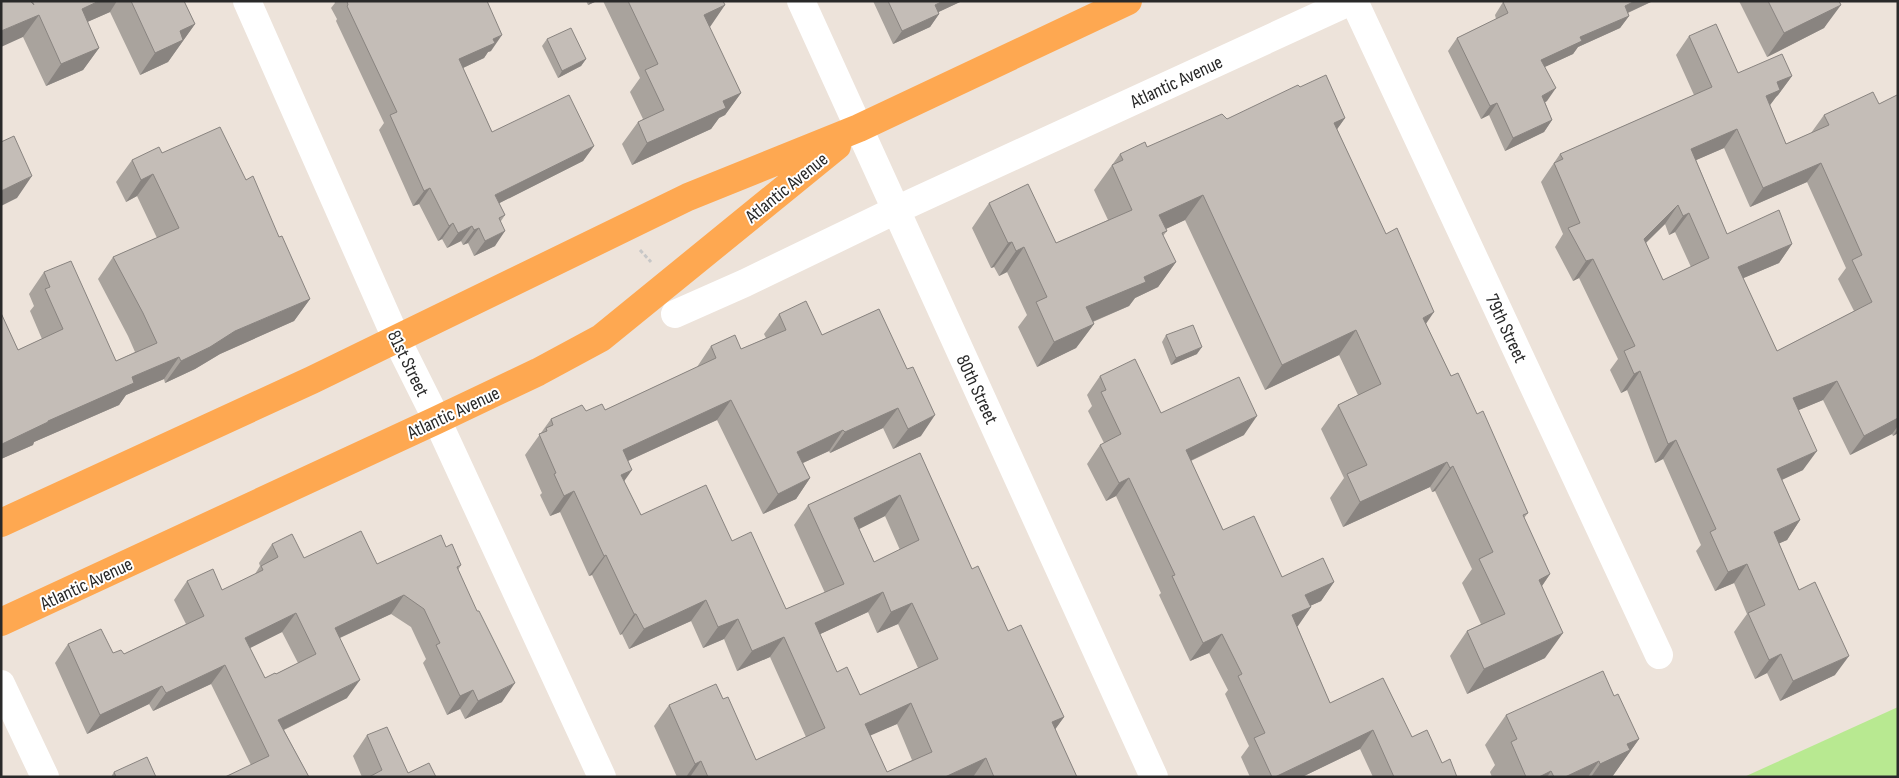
<svg xmlns="http://www.w3.org/2000/svg" width="1899" height="778" font-family="'Sofia Sans Condensed',sans-serif">
  <style>
    .green { fill: #b8e991 }
    .lines { fill: none; stroke-linecap: round; stroke-linejoin: round }
    .path { stroke: #c7c7c7; stroke-width: 3; stroke-dasharray: 4 2.5; stroke-linecap: butt }
    .minor { stroke: #fff; stroke-width: 28 }
    .trunk { stroke: #fea851; stroke-width: 28 }
    .wall { fill: #a9a39d; fill-rule: evenodd }
    .shaded-wall { fill: #898480 }
    .building { fill: #c4bdb7; stroke: #898480; fill-rule: evenodd }
    .labels { text-anchor: middle; stroke-width: 4; stroke-linejoin: round; paint-order: stroke }
    .street-label { font-size: 19px; fill: #292929; stroke: #fff }
  </style>
  <rect width="100%" height="100%" fill="#ede3da"/>
  <path class="green" d="M1898,707V777H1744Z"/>
  <g class="lines">
    <path class="path" d="M640,250L651,262"/>
    <path class="minor" d="M247,1L396,338L437,420L602,777
      M801,1L1154,777
      M1354,1L1659,655
      M675,314L745,283L896,210L1351,1
      M1,684L45,777"/>
    <path class="trunk" d="M1,523L312,380L688,197L859,128L1128,1
      M1,622L437,420L538,372L601,338L837,146"/>
  </g>
  <path class="wall" d="M1,1H184L195,24L168,62L140,75L110,12L87,22L99,48L83,70L46,86L23,37Z
    M334,1H487L491,51L488,52L484,58L463,68L492,132L594,146L583,161L499,203L505,215L501,221L495,246L474,256L468,243L463,245L461,241L447,248L442,239L438,241L419,204L413,206L379,130L384,123L336,21L337,19L331,8L335,3Z
    M586,1H597L588,5Z
    M603,1H724L709,27L741,93L725,115L719,118L711,129L632,165L622,144L638,122L643,119L630,92L640,78Z
    M873,1H961L960,2L938,12L939,14L930,27L893,44Z
    M1506,1H1653L1628,13L1629,16L1620,28L1578,47L1573,54L1544,67L1547,101L1545,102L1552,120L1544,132L1505,151L1489,115L1481,119L1448,51L1457,38L1496,19L1495,15L1503,2Z
    M1739,1H1840L1824,28L1767,57Z
    M1689,36L1738,73L1792,76L1778,95L1776,97L1770,105L1786,144L1811,133L1824,115L1879,104L1898,96V433L1893,436L1892,434L1850,455L1823,400L1798,410L1803,470L1782,480L1800,520L1787,540L1779,543L1835,675L1780,701L1767,673L1755,679L1734,632L1747,614L1734,583L1715,591L1696,551L1701,545L1663,459L1655,463L1627,390L1621,393L1610,370L1618,359L1579,278L1573,281L1555,247L1563,234L1541,182L1560,154L1694,95L1676,55ZM1724,148L1750,207L1807,182L1846,268L1838,279L1854,311L1777,351L1743,278L1779,263L1792,244L1727,234L1696,160ZM1665,224L1669,235L1675,232L1691,267L1663,280L1646,243Z
    M547,39L586,59L581,66L558,78L542,46Z
    M1300,87L1345,118L1337,129L1426,324L1451,376L1477,414L1528,513L1524,518L1550,574L1542,586L1545,658L1467,694L1450,656L1467,631L1481,624L1462,583L1472,569L1435,491L1432,492L1430,487L1343,527L1330,498L1344,478L1321,429L1338,405L1358,395L1339,355L1265,390L1185,220L1166,229L1167,231L1163,236L1176,262L1158,287L1135,298L1129,306L1093,322L1094,324L1076,348L1037,367L1018,327L1027,315L1007,272L999,276L994,267L991,268L972,228L989,203L1056,243L1108,220L1094,190L1120,154L1147,147L1227,119Z
    M162,153L246,180L279,237L310,299L294,321L220,354L195,369L165,383L164,379L126,395L119,405L34,442L33,445L1,459V313L18,350L42,339L30,311L34,306L29,294L44,272L116,361L135,352L128,336L98,279L113,257L157,238L137,196L126,202L116,182L132,160Z
    M879,309L921,436L893,449L883,428L830,453L829,451L803,463L810,478L796,499L763,514L717,420L628,461L624,481L641,515L732,541L786,609L825,593L794,525L808,505L920,453L972,569L1008,631L1064,717L1055,729L1077,777H677L654,726L669,705L723,699L756,760L806,737L770,657L737,671L724,639L703,648L691,621L629,649L622,634L620,635L592,575L589,576L560,512L550,516L540,495L542,493L525,455L551,419L586,411L605,410L697,367L711,346L741,349L766,338L764,334L779,314L822,335ZM885,516L900,550L874,562L859,529ZM868,612L877,633L898,624L918,668L860,695L837,672L820,634ZM897,724L912,760L887,772L870,735Z
    M1166,335L1197,354L1171,365L1162,342Z
    M1100,376L1161,413L1244,435L1191,461L1223,530L1282,577L1334,582L1321,601L1310,606L1311,607L1297,626L1330,703L1412,737L1457,777H1373L1360,749L1302,777H1250L1241,757L1249,746L1225,694L1228,690L1209,653L1190,661L1159,595L1161,593L1116,496L1106,501L1087,464L1100,445L1104,443L1088,411L1092,406L1087,395Z
    M272,544L304,558L377,564L446,547L461,565L458,570L502,702L465,719L460,709L447,715L423,663L426,659L411,627L391,614L340,638L347,698L284,730L309,777L251,765L211,684L153,711L149,704L87,734L55,663L68,644L113,653L124,654L186,624L174,600L187,581L222,590L255,574L260,566L259,563ZM282,632L298,663L276,674L265,678L250,648Z
    M1614,696L1639,739L1612,777H1492L1490,772L1495,765L1485,745L1506,715Z
    M367,735L408,773L436,777H362L353,756Z
    M114,772L156,777H111Z"/>
  <path class="shaded-wall" d="M99,1H117L110,12L67,31L82,9Z
    M591,1H597L588,5Z
    M714,1H724L719,8L725,5L710,27L689,37Z
    M943,1H961L960,2L926,18L935,5Z
    M1635,1H1653L1616,18L1625,6Z
    M1835,1H1840L1836,7L1841,5L1824,28L1767,57L1784,33Z
    M939,14L930,27L893,44L902,31Z
    M39,15L23,37L1,47V31Z
    M1629,16L1620,28L1578,47L1573,54L1532,73L1541,60L1580,37Z
    M195,24L168,62L140,75L155,53L180,31Z
    M502,35L491,51L488,52L484,58L448,75L459,59L493,39Z
    M99,48L83,70L46,86L61,64Z
    M586,59L581,66L558,78L562,71Z
    M1792,76L1778,95L1776,97L1767,109L1766,96L1777,82Z
    M1556,88L1547,101L1533,109L1542,96Z
    M741,93L725,115L719,118L711,129L632,165L647,143L723,101Z
    M1497,103L1489,115L1481,119L1490,106Z
    M1345,118L1328,142L1334,123Z
    M1552,120L1544,132L1505,151L1513,138Z
    M1737,129L1724,148L1678,168L1691,149Z
    M594,146L583,161L484,211L495,195Z
    M1821,163L1807,182L1750,207L1763,188Z
    M153,174L137,196L126,202L141,180Z
    M32,176L17,198L1,206V191Z
    M430,188L419,204L413,206L424,191Z
    M1203,195L1185,220L1142,240L1159,215Z
    M1678,205L1665,224L1630,258L1644,239Z
    M1689,213L1675,232L1669,235L1683,216Z
    M453,223L442,239L438,241L449,226Z
    M472,226L461,241L447,248L458,233Z
    M479,228L468,243L463,245L474,230Z
    M505,231L495,246L474,256L485,241Z
    M1012,242L994,267L991,268L1008,243Z
    M1792,244L1779,263L1725,286L1738,267Z
    M1024,247L1007,272L999,276L1016,251Z
    M1593,259L1579,278L1573,281L1586,261Z
    M1176,262L1158,287L1135,298L1129,306L1068,332L1086,307L1144,277Z
    M310,299L294,321L220,354L195,369L165,383L181,361L235,331Z
    M1434,312L1417,337L1423,318Z
    M1094,324L1076,348L1037,367L1054,342Z
    M1356,330L1339,355L1265,390L1282,365Z
    M1202,347L1197,354L1171,365L1176,358Z
    M179,357L164,379L126,395L119,405L34,442L33,445L1,459L2,444L132,377Z
    M1640,371L1627,390L1621,393L1634,374Z
    M1837,381L1823,400L1780,418L1793,398Z
    M731,400L717,420L608,470L623,450Z
    M898,408L883,428L830,453L845,432Z
    M935,415L921,436L893,449L908,429Z
    M1257,416L1244,435L1173,469L1186,450Z
    M1898,418V426L1892,434L1850,455L1864,436Z
    M1898,429V433L1893,436Z
    M843,430L829,451L783,472L797,452Z
    M1676,440L1663,459L1655,463L1668,444Z
    M1817,451L1803,470L1764,488L1777,469Z
    M1447,462L1430,487L1343,527L1360,502Z
    M1453,466L1435,491L1432,492L1450,468Z
    M632,470L618,490L621,475Z
    M810,478L796,499L763,514L778,494Z
    M1129,478L1116,496L1106,501L1119,483Z
    M574,491L560,512L550,516L564,496Z
    M900,495L885,516L839,539L854,518Z
    M1800,520L1787,540L1760,552L1774,532Z
    M606,555L592,575L589,576L604,556Z
    M1747,564L1734,583L1715,591L1728,572Z
    M1550,574L1533,599L1539,580Z
    M1334,582L1321,601L1292,614L1305,595Z
    M883,592L868,612L801,643L815,623Z
    M404,595L391,614L322,646L335,628Z
    M706,600L691,621L629,649L644,629Z
    M912,603L898,624L877,633L891,612Z
    M1311,607L1298,626L1279,634L1292,615Z
    M296,613L282,632L232,657L245,638Z
    M634,614H636L622,634L620,635Z
    M738,619L724,639L703,648L718,627Z
    M1563,633L1545,658L1467,694L1484,669Z
    M1222,634L1209,653L1190,661L1203,643Z
    M784,637L770,657L737,671L752,651Z
    M1781,654L1767,673L1755,679L1769,660Z
    M1849,656L1835,675L1780,701L1793,681Z
    M225,665L211,684L153,711L166,693Z
    M360,680L347,698L265,739L278,720Z
    M515,683L502,702L465,719L478,701Z
    M162,686L149,704L87,734L100,715Z
    M473,690L460,709L447,715L460,696Z
    M911,703L897,724L851,744L865,724Z
    M1064,717L1049,738L1052,722Z
    M1373,730L1360,749L1302,777H1275Z
    M1639,739L1612,777H1591L1600,764L1627,744Z
    M986,758L973,777H945Z
    M701,761L690,777H686L695,764Z
    M1599,761L1588,777H1565Z
    M1551,771L1547,777H1539Z"/>
  <path class="building" d="M1,1H30L34,5L32,1H99L82,9L99,48L61,64L39,15L1,31Z
    M131,1H184L195,24L180,31L183,40L155,53Z
    M347,1H487L502,35L493,39L495,43L459,59L492,132L569,95L594,146L495,195L505,215L499,218L505,231L485,241L479,228L474,230L472,226L458,233L453,223L449,226L430,188L424,191L390,115L397,112L347,6L348,5Z
    M628,1H723L725,5L704,15L741,93L723,101L726,108L647,143L638,122L664,110L645,70L658,64Z
    M888,1H943L935,5L939,14L902,31Z
    M1506,1H1635L1625,6L1629,16L1580,37L1582,41L1541,60L1556,88L1542,96L1552,120L1513,138L1497,103L1490,106L1457,38L1508,13L1503,2Z
    M1768,1H1839L1841,5L1784,33Z
    M1716,24L1738,73L1782,54L1792,76L1777,82L1780,90L1766,96L1786,144L1829,125L1824,115L1873,92L1879,104L1897,95L1898,96V418L1864,436L1837,381L1793,398L1817,451L1777,469L1800,520L1774,532L1799,590L1815,582L1849,656L1793,681L1781,654L1769,660L1748,613L1765,605L1747,564L1728,572L1710,532L1716,529L1676,440L1668,444L1640,371L1634,374L1624,351L1635,346L1593,259L1586,261L1568,228L1580,223L1554,163L1563,159L1560,154L1712,87L1689,36ZM1737,129L1763,188L1821,163L1862,255L1852,260L1872,302L1777,351L1738,267L1792,244L1779,210L1727,234L1691,149ZM1678,205L1683,216L1689,213L1709,258L1663,280L1644,239Z
    M571,28L586,59L562,71L547,39Z
    M1326,75L1345,118L1334,123L1386,234L1397,228L1434,312L1423,318L1451,376L1458,373L1477,414L1483,411L1528,513L1523,515L1550,574L1539,580L1563,633L1484,669L1467,631L1505,614L1479,559L1493,552L1453,466L1450,468L1447,462L1360,502L1347,474L1367,465L1338,405L1381,384L1356,330L1282,365L1203,195L1159,215L1167,231L1162,233L1176,262L1144,277L1146,282L1086,307L1094,324L1054,342L1036,302L1047,297L1024,247L1016,251L1012,242L1008,243L989,203L1028,184L1056,243L1132,210L1112,165L1123,160L1120,154L1145,142L1147,147L1222,114L1227,119L1298,85L1300,87Z
    M220,127L246,180L253,176L279,237L282,236L310,299L235,331L210,347L181,361L179,357L132,377L134,383L48,421V422L2,444L1,313L18,350L63,329L45,289L50,287L44,272L71,261L116,361L157,343L143,313L113,257L179,228L153,174L141,180L132,160L159,147L162,153Z
    M14,136L32,176L1,191V142Z
    M806,301L822,335L879,309L907,369L913,367L935,415L908,429L898,408L845,432L843,430L797,452L810,478L778,494L731,400L623,450L632,470L621,475L641,515L706,485L732,541L751,532L786,609L844,584L808,505L920,453L972,569L978,566L1008,631L1021,625L1064,717L1052,722L1077,777H994L986,758L945,777H708L701,761L695,764L669,705L716,684L723,699L728,697L756,760L825,728L784,637L752,651L738,619L718,627L706,600L644,629L636,614H634L606,555L604,556L574,491L564,496L554,474L556,473L539,434L547,431L546,428L553,425L551,419L582,405L586,411L602,404L605,410L716,358L711,346L735,335L741,349L786,330L779,314ZM900,495L919,540L874,562L854,518ZM883,592L891,612L912,603L938,659L860,695L847,667L837,672L815,623ZM911,703L932,752L887,772L865,724Z
    M1193,325L1202,347L1176,358L1166,335Z
    M1135,359L1161,413L1239,377L1257,416L1186,450L1223,530L1254,516L1282,577L1323,558L1334,582L1305,595L1311,607L1292,615L1330,703L1383,678L1412,737L1427,730L1442,763L1450,759L1457,777H1394L1373,730L1275,777H1272L1254,738L1265,733L1238,676L1242,674L1222,634L1203,643L1172,576L1175,575L1129,478L1119,483L1100,445L1121,434L1101,392L1106,390L1100,376Z
    M361,531L377,564L441,535L446,547L452,544L461,565L457,567L477,611H479L515,683L478,701L473,690L460,696L436,645L440,643L424,609L404,595L335,628L360,680L278,720L309,777H225L269,756L225,665L166,693L162,686L100,715L68,644L101,629L113,653L121,650L124,654L204,616L187,581L213,569L222,590L263,570L261,566L278,557L272,544L292,534L304,558ZM296,613L316,654L276,674L275,673L265,678L245,638Z
    M1603,671L1614,696L1618,694L1639,739L1627,744L1630,750L1600,764L1599,761L1565,777H1554L1551,771L1539,777H1526L1511,742L1517,739L1506,715Z
    M387,727L408,773L429,763L436,777H369L382,770L367,735Z
    M147,757L156,777H116L114,772Z"/>
  <g class="labels">
    <g class="street-label">
      <text transform="translate(1176 81) rotate(-25)" y="7">Atlantic Avenue</text>
      <text transform="translate(786 187) rotate(-39)" y="7">Atlantic Avenue</text>
      <text transform="translate(1507 328) rotate(65)" y="7">79th Street</text>
      <text transform="translate(409 363) rotate(64)" y="7">81st Street</text>
      <text transform="translate(978 389) rotate(65)" y="7">80th Street</text>
      <text transform="translate(453 412) rotate(-25)" y="7">Atlantic Avenue</text>
      <text transform="translate(86 583) rotate(-25)" y="7">Atlantic Avenue</text>
    </g>
  </g>
  <rect width="1899" height="778" fill="none" stroke="#292929" stroke-width="5"/>
</svg>
